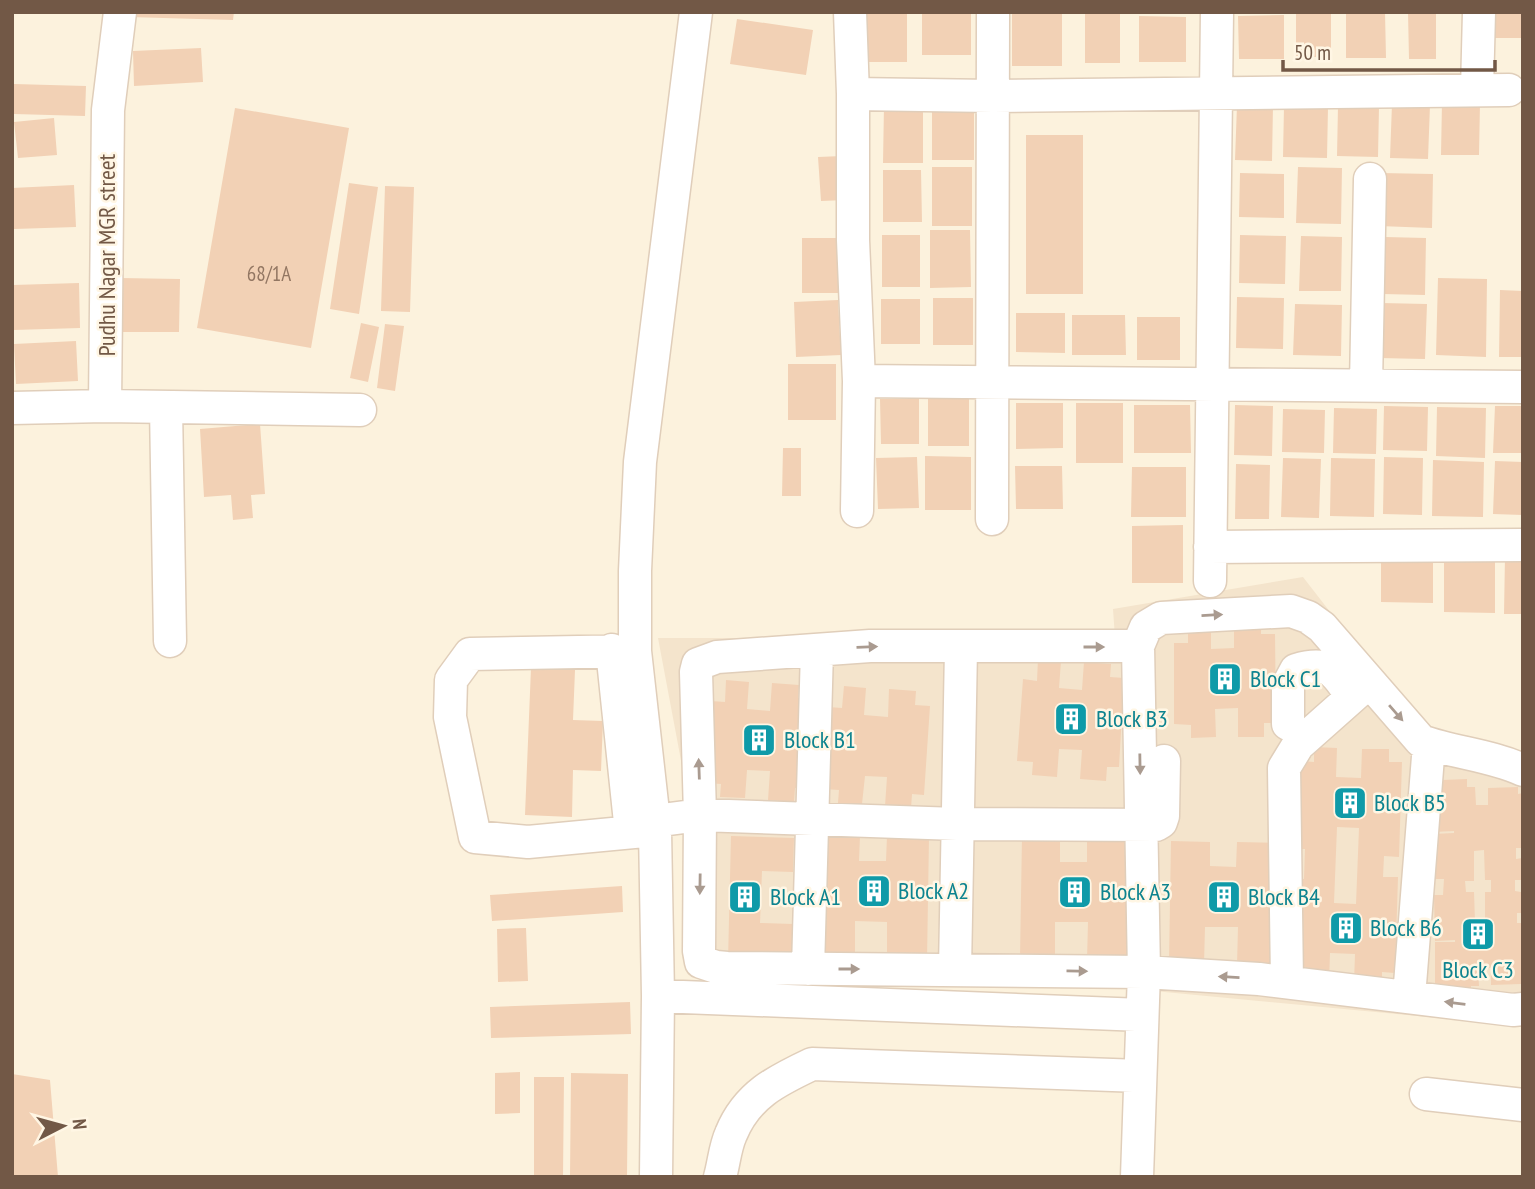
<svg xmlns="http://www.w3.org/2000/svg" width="1535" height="1189" font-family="'PT Sans Narrow',sans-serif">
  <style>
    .residential { fill: #f4e4cc }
    .building { fill: #f2d1b5; fill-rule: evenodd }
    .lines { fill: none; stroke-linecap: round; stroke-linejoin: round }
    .minor-casing { stroke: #e0ceba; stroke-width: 35 }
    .minor { stroke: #fff; stroke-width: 32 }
    .oneway { fill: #aa9b90 }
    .labels { text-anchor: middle; stroke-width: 5; stroke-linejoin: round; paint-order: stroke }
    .number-label { font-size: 21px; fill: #927662 }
    .street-label { font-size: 24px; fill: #725846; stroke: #fff6e4 }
    .culture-label { font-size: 24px; fill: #0d838f; stroke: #fff6e4; text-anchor: start }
  </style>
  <rect width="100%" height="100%" fill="#fcf2dd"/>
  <path class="residential" d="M1303,577L1424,733L1523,751V1026L1133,989L693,977L689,803L658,638H1115L1113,609Z"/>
  <path class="building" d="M130,12H234L233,20L129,17Z
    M856,12H907V62H856Z
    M922,12H971V55H922Z
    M1012,12H1062V66H1012Z
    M1085,12H1120V63H1085Z
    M1296,12H1331V57H1296Z
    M1346,12H1385L1386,58H1346Z
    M1408,12H1436V59H1409Z
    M1494,12H1523V38H1494Z
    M1284,15V59H1239L1238,16Z
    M1139,16L1186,17V62H1139Z
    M737,19L813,30L806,75L730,64Z
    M201,48L203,82L134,86L133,51Z
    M14,84L86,86L85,116L14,114Z
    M1442,102L1480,103L1479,155H1441Z
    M1392,104L1430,105L1428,159L1390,158Z
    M884,105H923V163H883Z
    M1237,105H1273L1272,161L1235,160Z
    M1284,106L1328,107L1327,158L1283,157Z
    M1338,106L1379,107L1378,157L1337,156Z
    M974,107V160H932V108Z
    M235,108L349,128L311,348L197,328Z
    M54,118L57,155L18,158L14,122Z
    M1026,135H1083V294H1026Z
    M842,156L845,200L821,201L818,157Z
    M932,167H972V226H932Z
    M1298,167L1342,168L1341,224L1296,223Z
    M883,170H921L922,222H883Z
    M1240,173L1284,174V218L1239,217Z
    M1380,173L1433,174L1432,228L1379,226Z
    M349,183L378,187L359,314L330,309Z
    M74,185L76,227L14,229L12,188Z
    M385,186L414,187L410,312L381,311Z
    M930,230H970L971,287L930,288Z
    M882,235H920V287H882Z
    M1240,235L1286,236L1285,284L1239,283Z
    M1301,236L1342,237L1341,291H1299Z
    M1385,237L1426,238L1425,295L1383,294Z
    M802,238H839L838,293H802Z
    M120,278L180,279L179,332H120Z
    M1438,278L1487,279L1486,357L1436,355Z
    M79,283L80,328L14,330L13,285Z
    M1500,290L1523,291V357H1499Z
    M1237,297L1284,298L1283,349L1236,348Z
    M933,298H973V345H933Z
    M881,299H920V344H881Z
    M838,300L841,355L796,357L794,302Z
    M1381,303L1427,304L1425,359L1379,358Z
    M1295,304L1342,305L1341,356L1293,355Z
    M1016,313H1065V353L1016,352Z
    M1072,315H1125L1126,355H1072Z
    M1137,317H1180V360H1137Z
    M361,323L379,327L368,382L350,378Z
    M385,324L404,326L395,391L377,388Z
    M76,341L78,381L16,384L14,344Z
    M788,364H836V420H788Z
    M969,394V446H928V395Z
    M880,399H919V444H881Z
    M1016,403H1063V448L1016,449Z
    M1076,403H1123V463H1076Z
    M1134,405H1190L1191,453H1134Z
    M1235,405L1273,406L1272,456L1234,455Z
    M1384,406L1428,407L1427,451L1383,450Z
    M1495,406H1523V453H1493Z
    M1437,407L1486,408L1485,458L1436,456Z
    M1334,408L1377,409L1376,454L1333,453Z
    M1283,409L1325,410L1324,453L1282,452Z
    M260,424L265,494L251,495L253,518L233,520L231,495L204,497L200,429Z
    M783,448H801V496H782Z
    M925,456L971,457V510H925Z
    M917,457L919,508L878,509L876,458Z
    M1384,457L1423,458L1422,515L1383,514Z
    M1283,458L1321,459L1319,518L1281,517Z
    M1331,458L1375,459L1374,517L1330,516Z
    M1433,460L1484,462L1483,517L1432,516Z
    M1495,461L1523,462V515L1493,514Z
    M1236,464L1270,465L1269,519H1235Z
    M1015,466H1062L1063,509H1016Z
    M1132,467H1186V517H1131Z
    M1183,525V583H1132V526Z
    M1444,553L1495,554V613L1444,612Z
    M1381,554H1433V603L1381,602Z
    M1505,556H1523V614H1504Z
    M1188,621H1211V649L1234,648V621H1261V634H1275L1276,723H1264V737H1238V708L1215,709L1216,737L1191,738V725L1174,724V643H1188Z
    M1038,659L1061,661L1059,688L1082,690L1084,662L1111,664L1110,677L1124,678L1119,767H1107L1106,781L1080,779L1082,750L1059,749L1057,777L1032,775L1033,762L1017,761L1023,679L1037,681Z
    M531,668L575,670L573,720L603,721L601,771L573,770L572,817L525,815Z
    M726,680L749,682L747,709L770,711L772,683L799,685L798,698L812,700L807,789L795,788L794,802L768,800L770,771L747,770L745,798L720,797L721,784L705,783L711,701L725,702Z
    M844,686L866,688L864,715L888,717L889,689L916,691L915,705L930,706L924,795L912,794L911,808L885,806L887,777L865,776L862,804L838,803L839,790L823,789L828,707L842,708Z
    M1314,747L1337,748L1336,777L1361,778L1362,749H1389V762H1402L1399,857L1384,856L1383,877H1398L1395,973L1382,972V984L1354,983L1355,954L1330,953L1329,982L1306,981V967L1294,966L1297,878L1304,879L1305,849H1298L1301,761L1314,762ZM1337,827L1359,828L1356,904L1334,903Z
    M1467,779V787H1475L1476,805H1488V788L1518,787V794L1523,793L1521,848H1516V859L1522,858V880H1515V891L1521,892L1522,913H1517V923H1522L1521,984L1491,985V968L1478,967L1479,986H1471V995L1435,988V942H1455V940L1435,941L1434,895H1443L1444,879H1434L1433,834L1454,833V831L1433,832L1432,787L1442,786V780ZM1484,850L1485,880H1491V892H1485V922H1475L1474,892H1466L1465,881H1474V851Z
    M731,836L794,838L793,872L762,871L760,923L793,924L792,963L728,961Z
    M821,836H860L859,861H886L887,836L929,837L927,960L887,959V922L855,921V959L819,958Z
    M1022,836L1060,837V862H1087V837L1130,838L1128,960H1087L1088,922H1055V959L1020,958Z
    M1171,841L1210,842V866L1236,867L1237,842L1279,843L1277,966L1237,965L1238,927H1205L1204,964L1169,963Z
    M622,886L623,912L492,921L490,895Z
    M526,928L528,981L498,982L497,929Z
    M630,1002L631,1034L491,1038L490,1007Z
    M520,1072V1113L495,1114V1073Z
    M571,1073L628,1074L627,1177H570Z
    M12,1074L50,1080L58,1177H12Z
    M534,1077H564L563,1177H534Z"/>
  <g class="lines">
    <g class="minor-casing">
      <path id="minor" d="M850,12L853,94V240L859,381L857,511
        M1477,90L1479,12
        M853,94L993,96L1509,90
        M859,381L1523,387
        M1366,385L1370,179
        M105,406L360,410
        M166,407L170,641
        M12,408L105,406L108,110L120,12
        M992,519L993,12
        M1210,547L1523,545
        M1210,581L1217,12
        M612,650L631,832
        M635,651L470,654L451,680L450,717L475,837L528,842L655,830
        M1288,724V685L1296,670C1329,660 1335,671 1352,697
        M1164,761L1163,816L1161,822L1156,825L957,824L700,815L699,951L701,962L716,967L727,968L1144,972L1259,979L1513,1010L1523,1009
        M654,821L700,815L696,672L698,664L717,657L870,646H1138L1146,627L1161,618L1291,611L1308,617L1322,627L1421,741C1454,753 1490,755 1523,770
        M808,969L817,650
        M955,970L961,648
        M1287,982L1284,768L1298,745L1369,682
        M658,996L1142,1015
        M1409,997L1429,744
        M1426,1094L1523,1105
        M656,1177L658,996L655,830L635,651V571L640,462L696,12
        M720,1177C724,1163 725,1147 731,1134C747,1095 776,1081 812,1064L1140,1076
        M1137,1177L1144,972L1138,646"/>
    </g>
    <use href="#minor" class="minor"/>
  </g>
  <defs><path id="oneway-solid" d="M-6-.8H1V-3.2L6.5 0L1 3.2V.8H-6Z" transform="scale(1.75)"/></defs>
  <g class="oneway">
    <use href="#oneway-solid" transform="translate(1212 615) rotate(-3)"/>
    <use href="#oneway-solid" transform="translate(867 647) rotate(-2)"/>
    <use href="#oneway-solid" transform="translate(1094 647)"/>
    <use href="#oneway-solid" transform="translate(1396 713) rotate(49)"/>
    <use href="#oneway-solid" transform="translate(1140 764) rotate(89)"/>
    <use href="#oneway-solid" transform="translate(699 769) rotate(-92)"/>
    <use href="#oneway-solid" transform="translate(700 884) rotate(91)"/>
    <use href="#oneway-solid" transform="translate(849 969)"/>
    <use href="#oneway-solid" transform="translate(1077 971) rotate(1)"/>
    <use href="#oneway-solid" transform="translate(1229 977) rotate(-177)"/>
    <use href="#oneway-solid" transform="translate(1455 1003) rotate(-173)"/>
  </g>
  <defs>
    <g id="building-square" transform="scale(1.75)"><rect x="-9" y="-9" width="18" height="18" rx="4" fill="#0f9aa8" stroke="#fff6e4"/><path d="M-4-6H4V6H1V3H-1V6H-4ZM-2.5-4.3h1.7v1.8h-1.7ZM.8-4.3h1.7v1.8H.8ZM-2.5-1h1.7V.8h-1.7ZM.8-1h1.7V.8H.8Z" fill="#fff"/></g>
  </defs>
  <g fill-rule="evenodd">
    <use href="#building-square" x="1225" y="679"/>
    <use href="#building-square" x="1071" y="719"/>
    <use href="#building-square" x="759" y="740"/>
    <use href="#building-square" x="1350" y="803"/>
    <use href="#building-square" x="874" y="891"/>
    <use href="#building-square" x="1075" y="892"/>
    <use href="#building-square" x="745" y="897"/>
    <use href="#building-square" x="1224" y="897"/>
    <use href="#building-square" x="1346" y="928"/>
    <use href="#building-square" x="1478" y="934"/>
  </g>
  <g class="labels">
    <g class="number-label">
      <text x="269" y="281">68/1A</text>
    </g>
    <g class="street-label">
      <text transform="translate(107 255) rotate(-90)" y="8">Pudhu Nagar MGR street</text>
    </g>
    <g class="culture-label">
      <text x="1250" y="687">Block C1</text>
      <text x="1096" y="727">Block B3</text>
      <text x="784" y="748">Block B1</text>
      <text x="1374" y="811">Block B5</text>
      <text x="898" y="899">Block A2</text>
      <text x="1100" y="900">Block A3</text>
      <text x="770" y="905">Block A1</text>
      <text x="1248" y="905">Block B4</text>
      <text x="1370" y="936">Block B6</text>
      <text x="1478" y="978" text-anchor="middle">Block C3</text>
    </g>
  </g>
  <rect width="1535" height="1189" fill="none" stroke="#725846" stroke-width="28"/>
  <g transform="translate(63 1126) rotate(84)" stroke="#fff6e4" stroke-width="5" paint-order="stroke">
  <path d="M0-5L12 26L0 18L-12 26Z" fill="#725846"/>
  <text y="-10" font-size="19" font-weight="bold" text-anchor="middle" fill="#725846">N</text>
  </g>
  <path d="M1283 60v10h212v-10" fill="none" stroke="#725846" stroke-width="3.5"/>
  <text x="1294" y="60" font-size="21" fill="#725846" stroke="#fff6e4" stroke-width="5" paint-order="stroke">50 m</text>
</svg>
